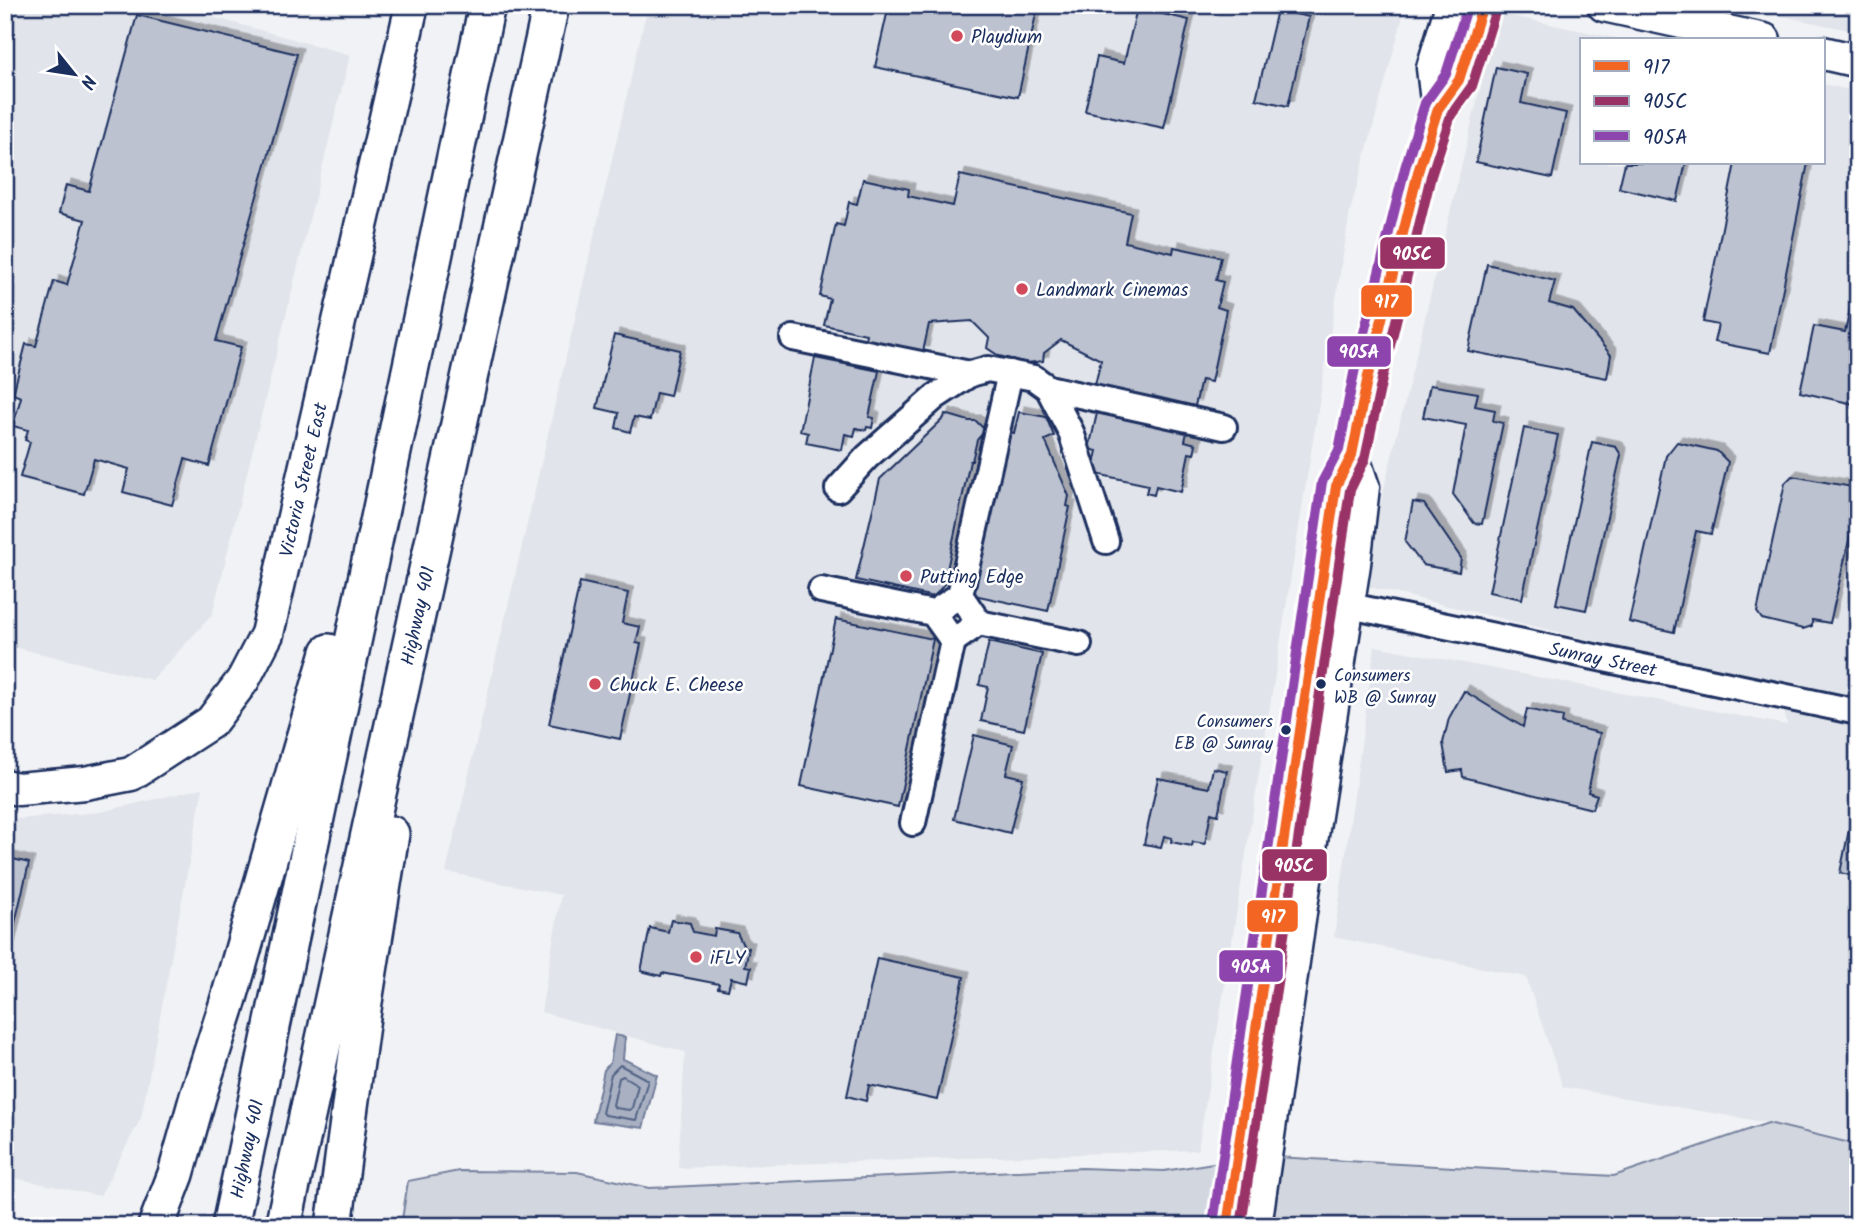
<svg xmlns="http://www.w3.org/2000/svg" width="1863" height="1231" font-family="Kalam,sans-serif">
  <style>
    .built { fill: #e1e4ea }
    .green { fill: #d2d6df; stroke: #76829e; stroke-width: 2 }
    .water { fill: #a8b0c2; stroke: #707c9a; stroke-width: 2 }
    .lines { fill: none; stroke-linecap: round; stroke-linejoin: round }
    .shore { stroke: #536386; stroke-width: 2 }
    .building { fill: #bcc2d0; stroke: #1b2f5e; stroke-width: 2; filter: url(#shadow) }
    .minor-casing { stroke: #1b2f5e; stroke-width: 30 }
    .major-casing { stroke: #1b2f5e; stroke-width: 37 }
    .highway-casing { stroke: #1b2f5e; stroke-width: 40 }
    .minor { stroke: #fff; stroke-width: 24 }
    .major { stroke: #fff; stroke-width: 32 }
    .highway { stroke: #fff; stroke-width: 35 }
    .bus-1-casing { stroke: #fff; stroke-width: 16 }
    .bus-2-casing { stroke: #fff; stroke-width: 16 }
    .bus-3-casing { stroke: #fff; stroke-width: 16 }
    .bus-1 { stroke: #f26522; stroke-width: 10 }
    .bus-2 { stroke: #936; stroke-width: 10 }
    .bus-3 { stroke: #8e44ad; stroke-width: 10 }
    .poi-dot { fill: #d1495b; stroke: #fff; stroke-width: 2.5 }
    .bus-dot { fill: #1b2f5e; stroke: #fff; stroke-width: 2.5 }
    .labels { text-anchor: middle; stroke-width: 5; stroke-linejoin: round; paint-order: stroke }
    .bus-label { font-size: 17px; fill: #1b2f5e; stroke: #fff; text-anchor: start }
    .poi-label { font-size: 19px; fill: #1b2f5e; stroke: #fff; text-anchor: start }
    .street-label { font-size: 19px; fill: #1b2f5e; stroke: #fff }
    .line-badge { stroke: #fff; stroke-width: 2.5 }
    .badge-label { font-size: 19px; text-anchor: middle; font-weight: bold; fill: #fff }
  </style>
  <defs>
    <filter id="shadow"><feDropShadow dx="5.5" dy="-5.5" stdDeviation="0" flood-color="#0004"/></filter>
  </defs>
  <rect width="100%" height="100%" fill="#f1f2f5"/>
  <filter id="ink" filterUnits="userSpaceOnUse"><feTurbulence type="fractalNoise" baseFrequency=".0143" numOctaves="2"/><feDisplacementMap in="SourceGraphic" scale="14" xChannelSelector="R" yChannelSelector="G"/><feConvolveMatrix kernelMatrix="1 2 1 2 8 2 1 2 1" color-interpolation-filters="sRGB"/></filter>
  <g filter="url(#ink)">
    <path class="built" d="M5,5H169L350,55L212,615L152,680L5,645Z
      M648,5H1406L1350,212L1198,1150L678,1168L685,1052L541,1012L561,895L446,872Z
      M1730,5H1858V32Z
      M1498,13L1624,40H1581V163H1823V84L1858,92V1145L1769,1123L1563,1087L1526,977L1334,937L1375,646L1787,725L1779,685L1361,585Z
      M203,788L141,1118L100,1196L5,1176V820L100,812Z"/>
    <path class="green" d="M1768,1123L1858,1145V1226H401L408,1181L459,1171L577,1172L649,1188L1082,1168L1164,1171L1256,1156L1614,1176Z"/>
    <path class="water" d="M615,1035L625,1037L623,1059L657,1075L643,1128L593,1121L604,1070L610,1063Z"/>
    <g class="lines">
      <path class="shore" d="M620,1065L648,1080L636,1120L605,1115L602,1113L611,1074Z
        M623,1076L638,1085L632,1108L629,1110L615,1108L613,1105L619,1078Z"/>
    </g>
    <path class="building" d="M889,5H1038L1018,97L875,67Z
      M1137,8L1189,20L1164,128L1085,111L1097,57L1124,63Z
      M1277,10L1309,17L1288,106L1256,99Z
      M137,15L297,54L216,341L241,347L209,466L185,459L172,505L123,492L129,469L94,459L84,494L20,477L30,442L25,440L28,430L13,426L21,397L13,394L26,344L36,346L54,281L67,285L85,220L59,213L66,185L89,191Z
      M1496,67L1527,74L1521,103L1566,113L1552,178L1476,162Z
      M1625,163H1686L1677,201L1619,188Z
      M1735,163H1808L1770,353L1714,342L1718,325L1703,322Z
      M960,175L1131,213L1125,242L1173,253L1174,247L1221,257L1216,280L1223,282L1217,307L1226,310L1211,382L1201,380L1195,406L1153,396L1147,400L1094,389L1101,360L1061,340L1044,353L1043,361L1027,363L999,356L987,348L989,338L972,321L929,324L923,352L865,339L866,334L824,325L830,299L820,296L836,224L844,226L849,202L857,204L863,179L909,189L908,196L953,206Z
      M1487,264L1555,281L1549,303L1573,310L1611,355L1607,378L1468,351Z
      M1858,273V405L1800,392L1814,326L1845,332Z
      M614,335L680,350L670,396L656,393L650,420L634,417L630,432L616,428L619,413L597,408Z
      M815,358L879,371L869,417L874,418L872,428L867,427L866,430L856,428L854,436L845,434L842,450L806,443L808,433L800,431Z
      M1430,385L1478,393L1475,406L1495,410L1493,421L1503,423L1482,524L1474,523L1453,494L1466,425L1423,417Z
      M1019,412L1046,417L1054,436L1045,440L1069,496L1067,506L1070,507L1048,611L974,595L1008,432L1014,433Z
      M1097,413L1187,432L1185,441L1196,444L1194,454L1189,453L1181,492L1156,486L1154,495L1146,493L1148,485L1092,473L1097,451L1089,449Z
      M945,414L969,421H976L983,428V433L977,440L972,461H970L944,584L934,597L856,580L880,479L944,418Z
      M1524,428L1558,435L1522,599L1489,592Z
      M1592,442L1616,447L1621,455L1586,610L1556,604Z
      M1677,442L1717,451L1728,462L1711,534L1696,531L1674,632L1629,622L1666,456Z
      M1792,476L1858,488V501L1830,623L1812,620V626L1803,629L1762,619L1757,612L1785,483Z
      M1413,502L1424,504L1461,558L1459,572L1423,565L1405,542Z
      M580,582L628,593L622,623L640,627L636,643L641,644L620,739L549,724Z
      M836,619L933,639L898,807L801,786Z
      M989,642L1042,654L1024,730L981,721L988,687L979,685Z
      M1464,691L1523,727L1527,709L1563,717L1562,724L1600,733L1588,792L1597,795L1592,809L1463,777L1462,770L1448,772L1443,743L1449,718Z
      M974,735L1013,745L1006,774L1023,778L1010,833L954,819Z
      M1213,768L1227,771L1218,815L1211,813L1205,844L1193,842L1192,846L1171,842L1172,838L1164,836L1161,847L1144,844L1158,778L1209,788Z
      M1855,801H1858V877L1840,873Z
      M5,857L29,863L5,966Z
      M671,920L690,923L693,932L714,936L715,929L737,933L744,947L749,948L745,966L751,967L748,982L731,978L728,990L718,988L719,984L662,973L661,976L641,971L650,928L668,932Z
      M877,958L964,977L937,1100L869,1085L866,1101L847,1096Z"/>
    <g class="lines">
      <g class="minor-casing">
        <g id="minor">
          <path d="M793,338L970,374"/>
          <path d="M1048,388L1224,427"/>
          <path d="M838,489L867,457L935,397L970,374L988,369L1034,378L1048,388L1071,432L1106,541"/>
          <path d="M821,590L933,613L953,641L979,623L960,595L933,613"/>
          <path d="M960,595L1010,373"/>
          <path id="s1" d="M1331,602L1858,712"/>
          <path d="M979,623L1079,644"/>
          <path d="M913,823L953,641"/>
        </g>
      </g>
      <g class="major-casing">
        <g id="major">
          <path d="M1604,5L1764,40"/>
          <path d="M1823,53L1858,61"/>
          <path d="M1438,109L1433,68L1452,5"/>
          <path id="s2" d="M5,786L18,789L85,783L131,774L211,722L243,680L267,634L412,5"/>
          <path d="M1227,1226L1336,486L1352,455L1368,376L1418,172L1438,109L1459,80L1483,5"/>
          <path d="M1255,1226L1301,906L1354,564L1363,487L1352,455"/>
        </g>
      </g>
      <g class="highway-casing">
        <g id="highway">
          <path d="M156,1226L176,1174L198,1096L227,1005L329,652"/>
          <path id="s3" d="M230,1226L487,5"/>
          <path id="s4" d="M283,1226L551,5"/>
          <path d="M334,1226L364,1002L391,834"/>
        </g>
      </g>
      <use href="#minor" class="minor"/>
      <use href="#major" class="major"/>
      <use href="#highway" class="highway"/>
      <g class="bus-1-casing">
        <path id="bus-1" d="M1227,1226L1336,486L1352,455L1368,376L1418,172L1438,109L1459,80L1483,5"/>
      </g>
      <g class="bus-2-casing">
        <path id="bus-2" d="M1241,1226L1350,490L1365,459L1382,379L1431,176L1451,115L1472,86L1496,9"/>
      </g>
      <g class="bus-3-casing">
        <path id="bus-3" d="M1213,1224L1322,482L1339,450L1354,373L1405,168L1425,103L1446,74L1468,5"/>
      </g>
      <use href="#bus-1" class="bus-1"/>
      <use href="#bus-2" class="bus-2"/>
      <use href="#bus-3" class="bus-3"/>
    </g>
  </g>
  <g class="poi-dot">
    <circle cx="957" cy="36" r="7"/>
    <circle cx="1022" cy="289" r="7"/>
    <circle cx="906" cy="576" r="7"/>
    <circle cx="595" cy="684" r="7"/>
    <circle cx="696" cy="957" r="7"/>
  </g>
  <g class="bus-dot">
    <circle cx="1321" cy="684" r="6"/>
    <circle cx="1286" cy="730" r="6"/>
  </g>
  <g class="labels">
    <g class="bus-label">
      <text x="1334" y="681">Consumers<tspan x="1334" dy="22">WB @ Sunray</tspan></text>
      <text x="1273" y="727" text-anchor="end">Consumers<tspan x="1273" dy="22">EB @ Sunray</tspan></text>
    </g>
    <g class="poi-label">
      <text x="971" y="43">Playdium</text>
      <text x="1036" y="296">Landmark Cinemas</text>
      <text x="920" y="583">Putting Edge</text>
      <text x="609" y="691">Chuck E. Cheese</text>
      <text x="710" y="964">iFLY</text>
    </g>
    <g class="street-label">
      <text dy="7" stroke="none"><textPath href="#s2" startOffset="486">Victoria Street East</textPath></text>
      <text dy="7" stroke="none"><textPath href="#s4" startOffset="625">Highway 401</textPath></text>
      <text dy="7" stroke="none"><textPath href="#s1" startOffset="278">Sunray Street</textPath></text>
      <text dy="7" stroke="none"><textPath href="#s3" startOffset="79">Highway 401</textPath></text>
    </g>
  </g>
  <g class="line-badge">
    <rect x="1379" y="236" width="67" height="34" rx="7" fill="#936"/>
    <rect x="1360" y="284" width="53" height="34" rx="7" fill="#f26522"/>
    <rect x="1326" y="335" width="66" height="33" rx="7" fill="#8e44ad"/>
    <rect x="1261" y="848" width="67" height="34" rx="7" fill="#936"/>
    <rect x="1246" y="899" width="53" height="34" rx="7" fill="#f26522"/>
    <rect x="1218" y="949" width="66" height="34" rx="7" fill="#8e44ad"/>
  </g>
  <g class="badge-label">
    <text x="1412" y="260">905C</text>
    <text x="1386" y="308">917</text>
    <text x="1359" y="358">905A</text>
    <text x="1294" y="872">905C</text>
    <text x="1273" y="923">917</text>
    <text x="1251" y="973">905A</text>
  </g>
  <rect width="1863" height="1231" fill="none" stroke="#fff" stroke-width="28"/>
  <rect x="14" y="14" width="1835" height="1203" fill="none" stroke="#1b2f5e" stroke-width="2.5" filter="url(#ink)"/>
  <rect x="1580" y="38" width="245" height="126" fill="#ffffff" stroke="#a4acbf" stroke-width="2"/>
  <rect x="1594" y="61" width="35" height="10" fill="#f26522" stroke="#a4acbf" stroke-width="2"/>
  <text x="1643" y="74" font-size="21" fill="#1b2f5e">917</text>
  <rect x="1594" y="96" width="35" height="10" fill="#993366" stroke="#a4acbf" stroke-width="2"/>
  <text x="1643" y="108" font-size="21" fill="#1b2f5e">905C</text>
  <rect x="1594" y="131" width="35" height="10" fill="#8e44ad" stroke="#a4acbf" stroke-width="2"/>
  <text x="1643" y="144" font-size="21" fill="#1b2f5e">905A</text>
  <g transform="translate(74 74) rotate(120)" stroke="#ffffff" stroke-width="5" paint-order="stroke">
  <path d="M0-5L12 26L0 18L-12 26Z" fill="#1b2f5e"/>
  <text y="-10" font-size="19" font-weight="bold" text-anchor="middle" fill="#1b2f5e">N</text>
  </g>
</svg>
